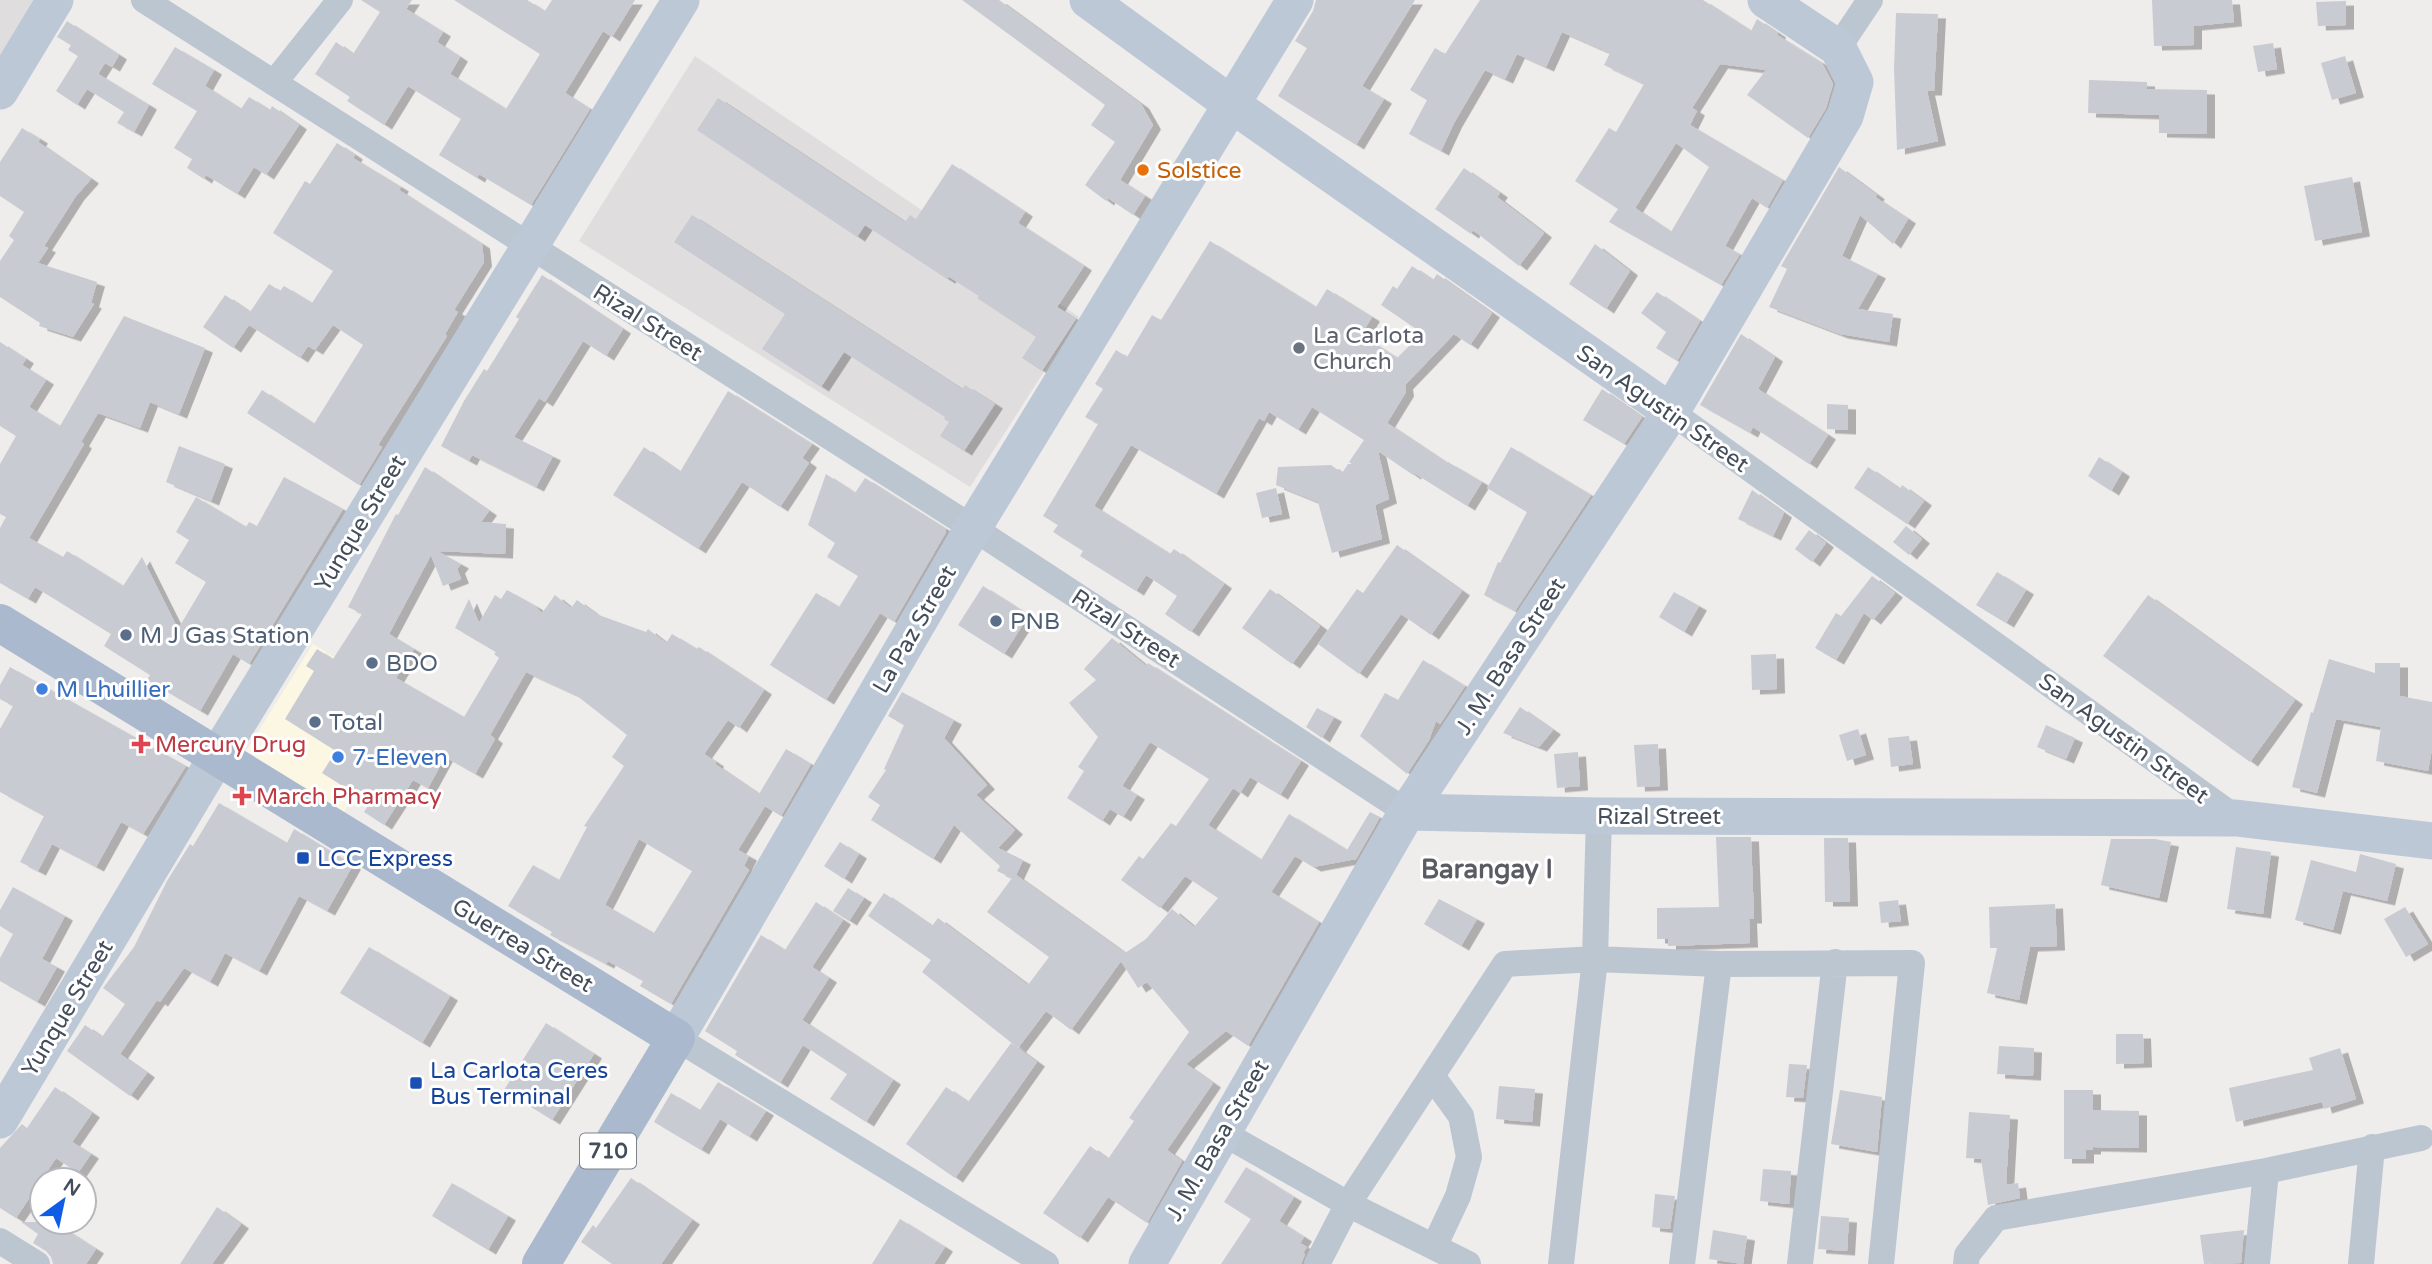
<svg xmlns="http://www.w3.org/2000/svg" width="2432" height="1264" font-family="'Varela Round',sans-serif">
  <style>
    .commercial { fill: #fcf7e3 }
    .education { fill: #e0ddde }
    .building { fill: #c9cbd2; fill-rule: evenodd; filter: url(#shadow) }
    .lines { fill: none; stroke-linecap: round; stroke-linejoin: round }
    .street { stroke: #bcc6d0; stroke-width: 26 }
    .secondary { stroke: #bdc8d7; stroke-width: 37 }
    .primary { stroke: #aab9cd; stroke-width: 38 }
    .food-dot { fill: #e8710a; stroke: #fff; stroke-width: 2.5 }
    .worship-dot { fill: #6b7280; stroke: #fff; stroke-width: 2.5 }
    .service-dot { fill: #5c6f8a; stroke: #fff; stroke-width: 2.5 }
    .shop-dot { fill: #3f7fe0; stroke: #fff; stroke-width: 2.5 }
    .health-dot { fill: #e0444e; stroke: #fff; stroke-width: 2.5 }
    .transit-dot { fill: #1a4fb4; stroke: #fff; stroke-width: 2.5 }
    .labels { text-anchor: middle; stroke-width: 6; stroke-linejoin: round; paint-order: stroke }
    .shield { fill: #fff; stroke: #7c838c; stroke-width: 2 }
    .shield-label { font-size: 21px; font-weight: bold; fill: #444e5b }
    .food-label { font-size: 23px; fill: #c56008; stroke: #fff; text-anchor: start }
    .street-label { font-size: 23px; fill: #444e5b; stroke: #fff }
    .worship-label { font-size: 23px; fill: #5b616d; stroke: #fff; text-anchor: start }
    .service-label { font-size: 23px; fill: #4e5e75; stroke: #fff; text-anchor: start }
    .shop-label { font-size: 23px; fill: #366cbe; stroke: #fff; text-anchor: start }
    .health-label { font-size: 23px; fill: #be3a42; stroke: #fff; text-anchor: start }
    .transit-label { font-size: 23px; fill: #164399; stroke: #fff; text-anchor: start }
    .quarter-label { font-size: 26px; font-weight: bold; fill: #595c62; stroke: #fff }
  </style>
  <defs>
    <filter id="shadow"><feDropShadow dx="8" dy="4.5" stdDeviation="0" flood-color="#0004"/></filter>
  </defs>
  <rect width="100%" height="100%" fill="#efecec"/>
  <path class="commercial" d="M313,644L411,705L344,812L246,751Z"/>
  <path class="education" d="M0,0H40L0,64Z
    M695,56L1079,317L970,487L579,241Z"/>
  <path class="building" d="M361,0H412L406,9L443,32L437,42L460,57L450,74L506,109L540,54L454,0H527L545,11L552,0H635L612,37L603,31L565,93L590,109L531,205L479,174L477,178L439,155L461,119L408,86L384,125L347,101L350,97L315,74L336,42L353,54L380,12Z
    M962,0H999L1141,104L1153,125L1120,180L1145,196L1133,215L1108,198L1106,201L1085,185L1115,142L1091,125L1105,105Z
    M1316,0H1415L1362,86L1384,99L1356,145L1278,96L1307,48L1295,41L1313,11Z
    M1480,0H1703L1751,31L1757,19L1778,33L1777,35L1822,63L1833,84L1826,108L1808,138L1747,95L1766,70L1720,64L1692,108L1697,111L1690,125L1783,180L1767,208L1752,198L1725,246L1740,254L1721,285L1609,222L1618,209L1575,181L1609,128L1616,132L1644,84L1604,65L1610,53L1562,32L1546,67L1517,54L1505,79L1485,70L1454,123L1441,151L1409,134L1427,100L1410,90L1435,48L1445,54ZM1676,143L1709,167L1671,232L1635,208Z
    M2152,0H2232L2234,22L2194,26V45L2154,46Z
    M2346,1V25L2318,26L2316,2Z
    M1896,13L1938,14L1934,91H1927L1938,141L1897,150L1894,69Z
    M67,21L119,55L112,67L105,63L98,74L149,105L134,132L117,123L124,112L87,89L77,105L56,91L78,56L68,50L71,45L57,37Z
    M2273,43L2277,69L2258,72L2253,46Z
    M175,47L214,70L205,86L241,109L249,97L270,110L272,106L299,125L266,175L254,167L237,194L206,175L204,179L187,168L192,159L174,148L197,111L152,84Z
    M2345,56L2356,93L2332,100L2321,63Z
    M2089,80L2147,82V89L2207,90V134L2159,133V115L2088,113Z
    M718,98L905,222L910,215L916,219L952,164L1025,212L1018,223L1084,266L1057,307L1076,319L1042,371L1022,358L1036,337L977,298L979,296L949,277L947,279L865,225L857,237L697,130Z
    M22,128L40,139L38,142L91,179L76,196L44,246L48,248L38,263L97,282L91,303L94,304L73,337L39,326L40,323L0,297V261L14,240L9,236L24,212L0,196V162Z
    M337,143L355,155L353,158L401,187L399,190L482,244L484,262L454,310L458,312L445,334L447,336L378,445L382,447L359,485L247,413L262,390L314,424L363,345L333,325L315,350L308,346L300,358L249,325L233,348L203,327L225,295L250,312L269,284L280,291L284,286L312,303L333,271L273,233L305,181L310,184Z
    M1839,167L1877,195L1875,197L1908,219L1893,244L1860,215L1842,256L1878,274L1858,309L1893,314L1889,342L1840,334L1769,307L1787,269L1781,266Z
    M1464,168L1500,193L1497,197L1544,233L1519,266L1473,230L1471,234L1435,209Z
    M2352,177L2362,232L2315,241L2304,186Z
    M692,215L962,389L965,385L995,404L964,451L940,436L949,422L944,419L945,417L844,352L821,387L762,349L785,314L674,242Z
    M1210,241L1316,307L1327,289L1372,317L1361,335L1397,358L1422,333L1381,305L1393,286L1397,289L1412,266L1433,280L1437,274L1492,313L1470,345L1454,334L1405,385L1406,392L1387,423L1447,463L1448,462L1482,482L1467,506L1414,473L1413,475L1378,451L1389,499L1375,505L1382,539L1332,553L1318,502L1276,485L1278,467L1331,465L1342,473L1348,464H1352L1349,462L1364,440L1312,407L1298,430L1269,412L1264,421L1259,418L1216,494L1131,445L1094,506L1170,554L1174,549L1224,584L1191,632L1165,614L1177,596L1146,575L1136,591L1080,556L1083,551L1053,532L1058,525L1043,516L1098,424L1085,417L1103,389L1095,384L1116,350L1127,357L1152,315L1161,320Z
    M1595,244L1630,271L1606,309L1569,284Z
    M542,275L623,329L606,356L583,341L545,402L539,398L514,437L553,456L536,487L472,455L469,461L441,446L464,401L484,369L487,371L519,319L516,317Z
    M1657,292L1700,321L1677,361L1656,348L1666,332L1641,313Z
    M124,316L205,348L179,414L150,402L140,428L98,413L81,442L84,444L29,538L63,557L67,551L123,586L142,557L178,629L206,582L175,563L189,540L176,532L196,497L246,527L249,522L257,526L284,477L343,509L249,664L233,654L200,711L147,680L150,675L104,646L111,634L35,587L28,599L0,583V528L6,517L0,514V464L16,436L0,426V342L26,359L22,365L46,380L29,407L60,426Z
    M1741,334L1775,357L1758,389L1828,435L1809,464L1753,427L1750,433L1700,405Z
    M1602,389L1642,417L1624,444L1583,420Z
    M728,391L812,444L802,458L809,463L780,507L742,482L698,549L613,495L644,447L680,472Z
    M1827,404L1848,405V430L1827,429Z
    M179,446L225,464L211,501L166,482Z
    M1511,447L1591,495L1515,611L1484,595L1498,562L1500,563L1527,512L1487,488Z
    M2099,457L2122,472L2111,491L2088,476Z
    M425,467L489,511L481,522L506,524L505,554L437,551L461,564L457,569L461,579L443,586L431,555L389,634L414,649L396,678L464,717L499,658L494,654L496,652L455,628L469,599L479,623L495,595L501,599L507,590L534,605L542,613L555,595L571,608L577,600L596,614L646,632L648,629L666,643L672,634L697,649L699,647L764,690L739,728L728,720L704,754L716,762L715,764L759,794L786,749L811,764L781,816L765,806L738,850L749,856L744,866L749,870L671,1004L640,986L643,981L608,961L606,964L550,935L552,932L508,906L533,865L559,880L587,827L584,826L624,766L612,757L627,735L576,695L526,672L490,735L495,739L475,774L445,757L428,788L413,780L384,825L364,812L370,803L322,773L336,751L285,719L314,671L306,666L317,649L333,659L362,614L348,607L396,514L398,515ZM639,839L692,871L654,933L605,905Z
    M1868,467L1900,489L1902,485L1924,501L1907,524L1854,488Z
    M826,474L855,493L865,478L946,529V532L894,622L880,613L826,700L770,665L816,593L839,607L858,576L827,557L835,543L808,525Z
    M1276,488L1282,514L1262,518L1256,493Z
    M1752,490L1784,513L1773,536L1738,519Z
    M1906,526L1922,539L1909,555L1893,542Z
    M1809,530L1826,543L1812,562L1795,549Z
    M1397,545L1462,591L1431,635L1401,614L1359,674L1318,644L1357,589L1363,593Z
    M1997,572L2026,590L2006,623L1976,605Z
    M1872,576L1895,593L1873,620L1864,613L1836,660L1815,648L1836,613L1841,616Z
    M983,586L1029,615L1004,654L958,625Z
    M1270,589L1320,626L1292,664L1242,628Z
    M1674,592L1699,606L1684,632L1659,617Z
    M2148,595L2295,700L2250,762L2103,656Z
    M1112,638L1146,666L1148,663L1301,761L1280,795L1250,777L1240,793L1233,788L1208,825L1261,860L1289,814L1347,850L1370,812L1380,817L1356,859L1313,867L1295,856L1271,892L1319,922L1248,1046L1226,1031L1186,1064L1213,1083L1167,1150L1182,1161L1147,1223L1108,1197L1080,1238L1043,1213L1090,1146L1108,1159L1134,1121L1129,1118L1189,1032L1147,982L1138,988L1121,961L1071,1030L1046,1011L1018,1048L922,972L931,960L868,916L884,893L932,926L938,918L1028,985L1049,957L987,912L1012,878L997,871L1000,866L954,825L933,859L871,820L880,805L868,797L886,770L884,769L904,725L888,716L902,692L954,720L944,738L987,785L976,795L1015,830L998,848L1023,860L1016,875L1125,953L1146,939L1172,909L1194,927L1218,898L1185,876L1160,908L1121,880L1139,856L1143,859L1171,823L1176,826L1209,779L1150,742L1122,786L1137,795L1123,817L1110,809L1102,821L1067,798L1084,771L1078,767L1098,737L1069,703L1096,680L1084,669Z
    M1776,654L1777,689L1752,690L1751,655Z
    M2329,659L2375,673V663H2400V696L2432,702V749L2428,771L2376,761L2381,727L2336,719L2317,793L2292,787L2311,712L2313,713Z
    M1423,660L1465,686L1440,724L1436,721L1429,740L1407,774L1360,736L1385,693L1398,700Z
    M10,667L186,766L143,834L121,822L96,867L52,844L38,871L20,862L44,816L0,792V729L13,706L0,699V685Z
    M1520,707L1553,730L1539,747L1503,733Z
    M1317,708L1334,717L1322,738L1306,727Z
    M2046,725L2075,738L2066,759L2037,747Z
    M1858,729L1866,755L1847,761L1839,735Z
    M1909,736L1913,764L1891,767L1888,738Z
    M1658,744L1660,786L1637,787L1634,745Z
    M1578,752L1580,786L1557,788L1554,754Z
    M219,803L287,843L294,829L353,865L327,911L299,896L259,971L225,953L210,982L184,968L160,1002L157,1000L120,1054L147,1073L130,1096L67,1051L85,1025L102,1037L125,1004L103,988L134,947L167,881L190,844L193,846Z
    M1716,837H1751L1754,919H1749L1750,943L1668,946V939H1657V908L1719,907Z
    M1824,838H1848L1850,902H1825Z
    M2111,839H2155L2171,842L2159,898L2101,885Z
    M840,842L859,854L844,879L824,866Z
    M2236,847L2271,852L2263,914L2227,909Z
    M2360,854L2396,864L2387,901L2343,891L2333,930L2295,920L2311,860L2356,872Z
    M13,887L65,916L42,959L57,967L37,1002L0,981V958L13,934L0,926V910Z
    M848,888L864,898L849,921L833,911Z
    M1439,899L1477,919L1461,946L1424,924Z
    M1898,900L1901,921L1881,923L1879,902Z
    M816,902L843,920L812,967L829,978L802,1020L893,1080L866,1122L830,1099L847,1074L803,1045L780,1083L735,1055L737,1051L705,1031L761,935L785,950Z
    M2055,904L2057,946L2030,947L2019,1000L1987,993L1997,948H1990L1989,907Z
    M2405,907L2428,944L2406,957L2384,919Z
    M369,947L450,996L422,1043L340,993Z
    M546,1023L594,1054L552,1120L504,1090Z
    M2116,1034H2143L2144,1063L2116,1064Z
    M1011,1043L1037,1062L955,1178L906,1144L946,1087L968,1102Z
    M1999,1046L2034,1048L2033,1076L1997,1074Z
    M2340,1048L2356,1099L2324,1109L2322,1102L2236,1122L2229,1088L2313,1070L2309,1058Z
    M1789,1064L1807,1065L1803,1098L1786,1097Z
    M718,1082L766,1111L749,1137L720,1119L701,1150L654,1122L671,1093L700,1110Z
    M1499,1086L1535,1089L1532,1122L1496,1119Z
    M55,1087L92,1113L72,1142L91,1154L78,1173L56,1158L16,1218L0,1208V1148L22,1124L27,1128Z
    M1840,1090L1882,1097L1877,1152L1831,1144Z
    M2064,1090H2093V1110L2139,1111V1148L2093,1147V1150H2086V1159H2064Z
    M1969,1112L2010,1115L2006,1185L2018,1183L2020,1198L1988,1205L1981,1159L1966,1158Z
    M1246,1167L1294,1197L1279,1221L1304,1237L1300,1243L1307,1247L1303,1253L1305,1254L1301,1264H1221L1251,1219L1224,1202Z
    M1763,1169L1791,1171L1789,1204L1760,1201Z
    M631,1178L692,1220L661,1264H612L581,1242L593,1225L596,1228Z
    M452,1183L508,1216L488,1250L432,1216Z
    M1655,1194L1675,1196L1670,1229L1652,1227Z
    M217,1207L241,1224L212,1264H180Z
    M1821,1216L1849,1218L1847,1251L1818,1249Z
    M900,1219L945,1247L934,1264H872Z
    M21,1222H54L96,1249L86,1264H53L51,1257L46,1251L33,1243L38,1234Z
    M1713,1230L1747,1236L1743,1264L1709,1259Z
    M2244,1230L2241,1263L2204,1264L2200,1235Z"/>
  <g class="lines">
    <path class="street" d="M144,0L973,528L1407,812
      M1838,48L1870,0
      M274,83L340,0
      M1671,412L2236,818
      M676,1038L1046,1264
      M1432,1076L1461,1116L1469,1157L1458,1196L1434,1247
      M1221,1132L1348,1204L1468,1264
      M0,1241L37,1264
      M1317,1264L1348,1204L1505,964L1595,959L1719,964L1912,963L1881,1264
      M1561,1264L1595,959L1599,816
      M1682,1264L1719,964
      M1800,1264L1835,962
      M1966,1264L1967,1255L1996,1218L2266,1171L2421,1138
      M2257,1264L2266,1171
      M2361,1264L2372,1147"/>
    <path class="secondary" d="M1088,0L1231,104L1671,412
      M0,91L55,0
      M1407,812L1599,816L2236,818L2432,841
      M676,1038L973,528L1295,0
      M0,1120L218,755L681,0
      M1147,1264L1407,812L1671,412L1845,116L1855,82L1838,48L1766,0"/>
    <path class="primary" d="M0,623C226,760 450,901 676,1038L541,1264"/>
  </g>
  <circle class="food-dot" cx="1143" cy="170" r="7"/>
  <circle class="worship-dot" cx="1299" cy="348" r="7"/>
  <g class="service-dot">
    <circle cx="996" cy="621" r="7"/>
    <circle cx="126" cy="635" r="7"/>
    <circle cx="372" cy="663" r="7"/>
    <circle cx="315" cy="722" r="7"/>
  </g>
  <g class="shop-dot">
    <circle cx="42" cy="689" r="7"/>
    <circle cx="338" cy="757" r="7"/>
  </g>
  <g class="health-dot">
    <path d="M137.5 733.5h7v7h7v7h-7v7h-7v-7h-7v-7h7z"/>
    <path d="M238.5 785.5h7v7h7v7h-7v7h-7v-7h-7v-7h7z"/>
  </g>
  <g class="transit-dot">
    <rect x="296" y="851" width="14" height="14" rx="3.5"/>
    <rect x="409" y="1076" width="14" height="14" rx="3.5"/>
  </g>
  <g class="labels">
    <rect class="shield" x="580" y="1133.5" width="56" height="35" rx="5"/>
    <g class="shield-label">
      <text x="608" y="1158">710</text>
    </g>
    <g class="food-label">
      <text x="1157" y="178">Solstice</text>
    </g>
    <g class="street-label">
      <text transform="translate(648 322) rotate(32)" y="8">Rizal Street</text>
      <text transform="translate(1663 408) rotate(35)" y="8">San Agustin Street</text>
      <text transform="translate(360 523) rotate(-59)" y="8">Yunque Street</text>
      <text transform="translate(1126 628) rotate(33)" y="8">Rizal Street</text>
      <text transform="translate(914 629) rotate(-60)" y="8">La Paz Street</text>
      <text transform="translate(1510 656) rotate(-57)" y="8">J. M. Basa Street</text>
      <text transform="translate(2124 738) rotate(36)" y="8">San Agustin Street</text>
      <text x="1659" y="824">Rizal Street</text>
      <text transform="translate(523 945) rotate(31)" y="8">Guerrea Street</text>
      <text transform="translate(67 1008) rotate(-59)" y="8">Yunque Street</text>
      <text transform="translate(1217 1140) rotate(-60)" y="8">J. M. Basa Street</text>
    </g>
    <g class="worship-label">
      <text x="1313" y="343">La Carlota<tspan x="1313" dy="26">Church</tspan></text>
    </g>
    <g class="service-label">
      <text x="1010" y="629">PNB</text>
      <text x="140" y="643">M J Gas Station</text>
      <text x="386" y="671">BDO</text>
      <text x="329" y="730">Total</text>
    </g>
    <g class="shop-label">
      <text x="56" y="697">M Lhuillier</text>
      <text x="352" y="765">7-Eleven</text>
    </g>
    <g class="health-label">
      <text x="155" y="752">Mercury Drug</text>
      <text x="256" y="804">March Pharmacy</text>
    </g>
    <g class="transit-label">
      <text x="317" y="866">LCC Express</text>
      <text x="430" y="1078">La Carlota Ceres<tspan x="430" dy="26">Bus Terminal</tspan></text>
    </g>
    <g class="quarter-label">
      <text x="1487" y="878">Barangay I</text>
    </g>
  </g>
  <g transform="translate(63 1201) rotate(33)"><circle r="33" fill="#ffffff" stroke="#b4b8bd" stroke-width="2"/>
  <path d="M0-5L12 26L0 18L-12 26Z" fill="#0f5de6"/>
  <text y="-10" font-size="19" font-weight="bold" text-anchor="middle" fill="#444e5b">N</text>
  </g>
</svg>
